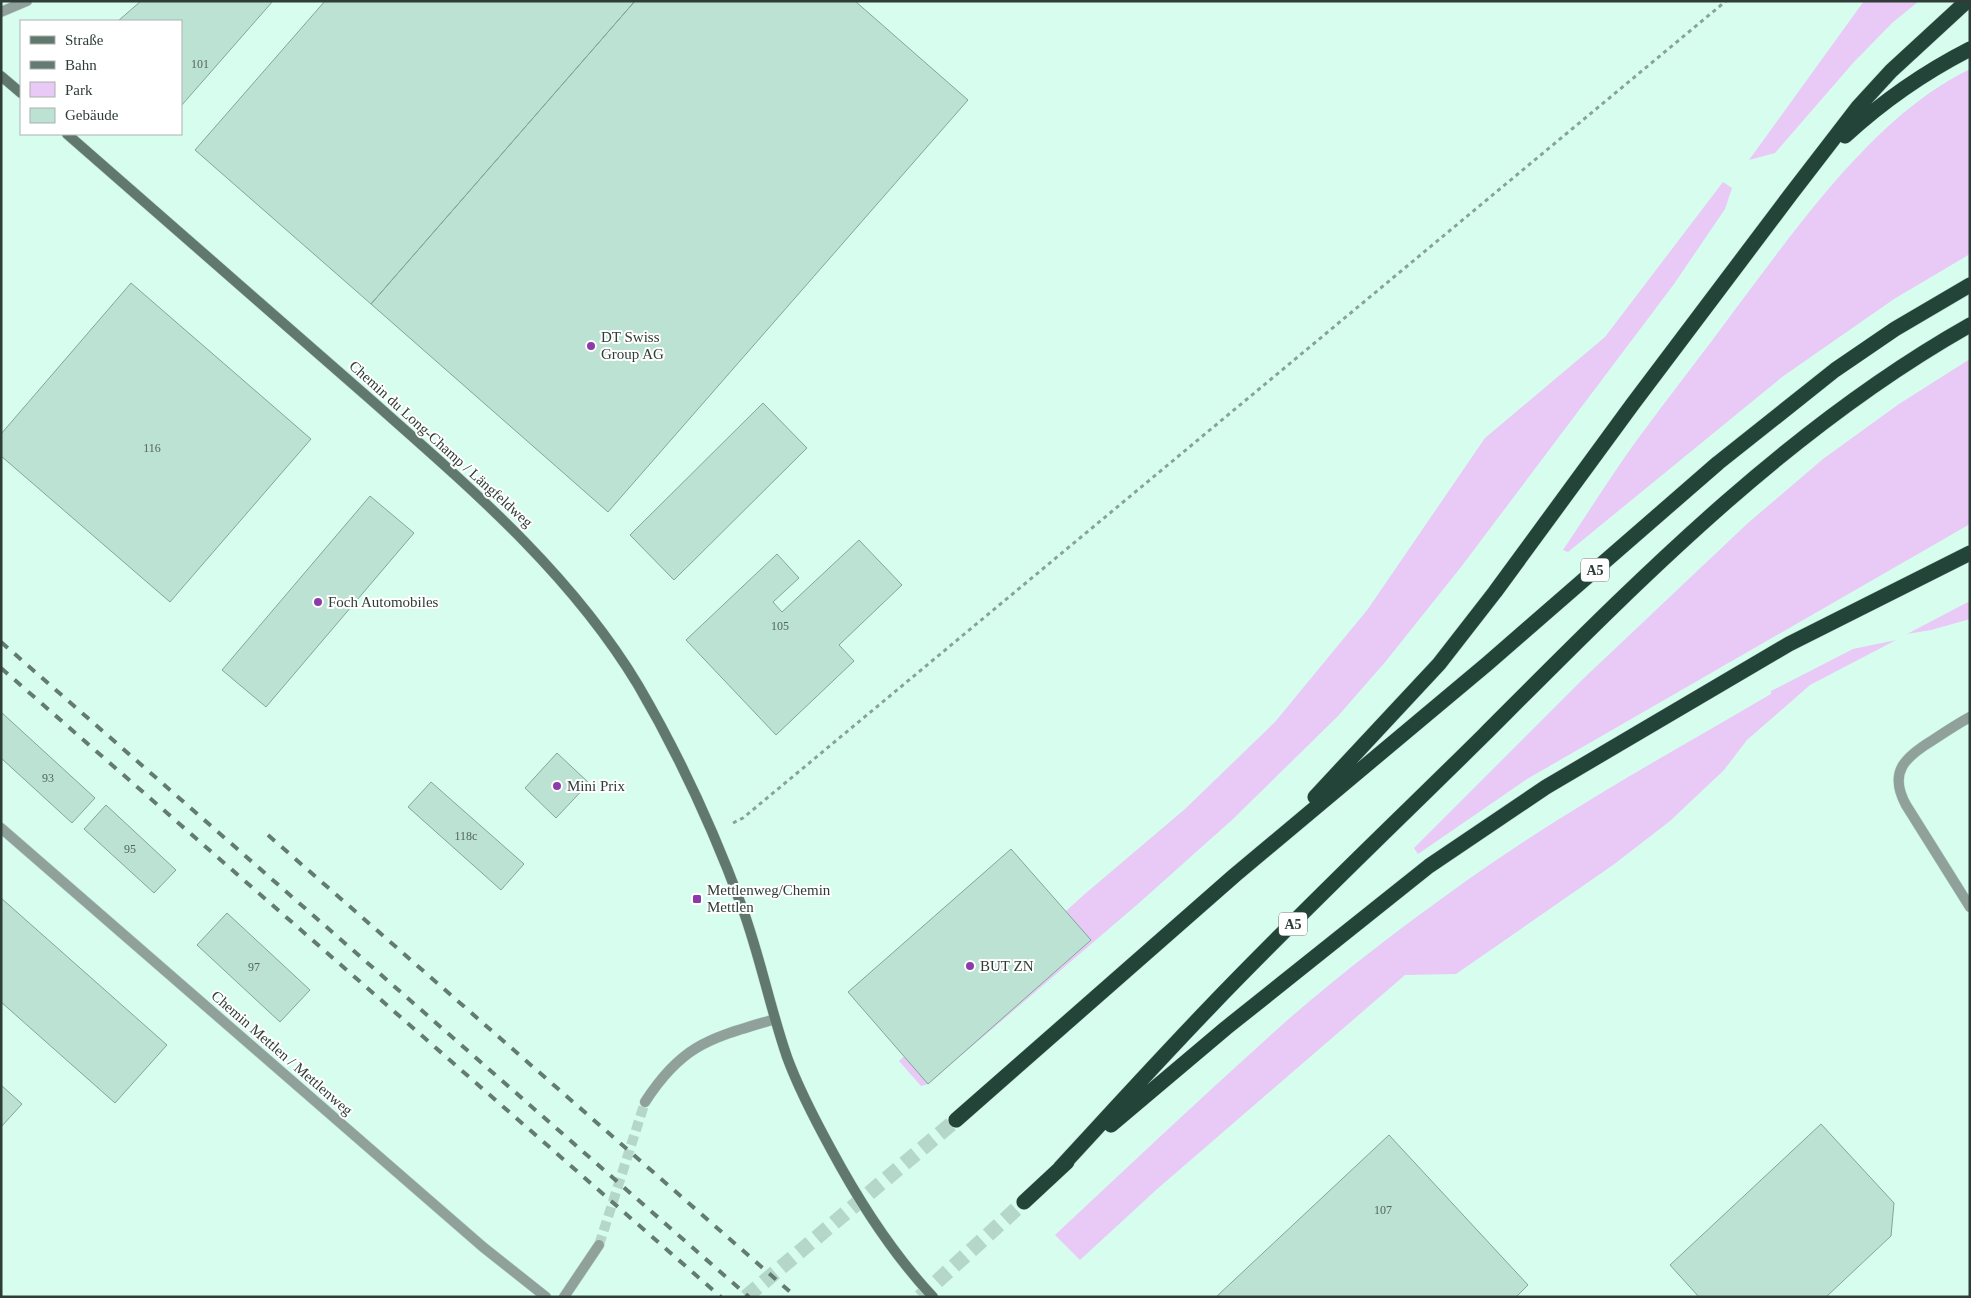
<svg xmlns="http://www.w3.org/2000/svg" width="1971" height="1298" font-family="'Times New Roman',serif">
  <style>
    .green { fill: #e9c9f5 }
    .building { fill: #bce2d3; stroke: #82a699 }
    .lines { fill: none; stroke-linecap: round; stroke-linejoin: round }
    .minor-tunnel { stroke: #b5d7ca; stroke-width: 10; stroke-dasharray: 10 5; stroke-linecap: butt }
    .motorway-tunnel { stroke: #b5d7ca; stroke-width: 15; stroke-dasharray: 15 8; stroke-linecap: butt }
    .service-casing { stroke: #b9dace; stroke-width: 11 }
    .minor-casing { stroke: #b9dace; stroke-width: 11 }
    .secondary-casing { stroke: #b9dace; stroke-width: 11 }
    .motorway-casing { stroke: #b9dace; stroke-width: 16 }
    .path { stroke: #88a399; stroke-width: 3; stroke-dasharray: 4 4; stroke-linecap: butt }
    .service { stroke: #90a09a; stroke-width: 10 }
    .minor { stroke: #90a09a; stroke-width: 10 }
    .secondary { stroke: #61786f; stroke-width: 10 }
    .motorway { stroke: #234439; stroke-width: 15 }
    .rail { stroke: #647b73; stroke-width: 4; stroke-dasharray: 9 9; stroke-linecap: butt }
    .poi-dot { fill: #8d3baa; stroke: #fff; stroke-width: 2 }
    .labels { text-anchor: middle; stroke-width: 4; stroke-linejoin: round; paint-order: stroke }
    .number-label { font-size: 12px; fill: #52665f }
    .shield { fill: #fff; stroke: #6d7774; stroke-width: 1 }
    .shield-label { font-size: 14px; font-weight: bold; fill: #2e3d38 }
    .poi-label { font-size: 15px; fill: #2e3d38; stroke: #fff; text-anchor: start }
    .street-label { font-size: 15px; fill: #2e3d38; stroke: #fff }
  </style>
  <rect width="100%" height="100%" fill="#d7fdef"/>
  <path class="green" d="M1864,1H1919L1892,23L1853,63L1775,153L1749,160Z
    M1970,69V254L1894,299L1782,377L1568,552L1563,550C1588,513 1611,476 1637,440C1670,395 1704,352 1737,307C1799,225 1875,115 1970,69Z
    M1723,182L1732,188L1725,209L1674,284L1461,567L1386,661L1338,716L1233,819L1139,903L928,1084L921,1086L899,1061L1086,893L1185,809L1275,722L1368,609L1485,438L1605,337Z
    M1970,359V524L1527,779L1418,854L1414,848L1583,679L1748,523L1823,459L1899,404Z
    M1970,601V619L1931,630L1907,634Z
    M1896,640L1810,685L1747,740L1724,770L1670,821L1613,865L1456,974L1405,975L1156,1190L1080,1260L1055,1235C1133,1162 1211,1088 1291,1017C1343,972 1399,929 1455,889C1555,816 1665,756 1771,694V691L1853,649Z"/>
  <path class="building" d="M141,1H273L181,106V21H118Z
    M325,1H635L371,304L195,150Z
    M635,1H855L968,100L608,512L371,304Z
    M131,283L311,439L170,602L1,456V434Z
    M763,403L807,448L674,580L630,535Z
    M370,496L414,533L266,707L222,670Z
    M859,540L902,585L839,645L854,661L776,735L686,640L777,554L799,578L773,602L782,612Z
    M1,712L95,798L72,823L1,758Z
    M557,753L589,783L556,818L525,788Z
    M431,782L524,864L501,890L408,807Z
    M106,805L176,870L154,893L84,829Z
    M1011,849L1091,940L928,1084L848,992Z
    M1,898L167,1045L115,1103L1,1002Z
    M227,913L310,990L280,1022L197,945Z
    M1,1085L22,1104L1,1127Z
    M1821,1124L1894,1203L1891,1236L1826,1297H1699L1670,1265Z
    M1389,1135L1528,1285L1516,1297H1216Z"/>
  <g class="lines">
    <path class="minor-tunnel" d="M599,1245L645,1102"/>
    <path class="motorway-tunnel" d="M746,1297L956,1120
      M920,1297L1024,1202"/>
    <g class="service-casing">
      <path id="service" d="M1,12L27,1
        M1970,717C1957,724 1945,732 1933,740C1905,757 1888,772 1906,805L1970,907"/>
    </g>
    <g class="minor-casing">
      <path id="minor" d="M1,828L483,1247L546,1297
        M645,1102C683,1043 712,1038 775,1019
        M564,1297L599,1245"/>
    </g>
    <g class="secondary-casing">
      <path id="secondary" d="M1,76L21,93
        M67,134C168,222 269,310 370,399C467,485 570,572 638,685C679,755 714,831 742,907C760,956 770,1008 787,1057C799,1090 815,1120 832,1151C860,1203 892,1253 933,1297"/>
    </g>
    <g class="motorway-casing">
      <path id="motorway" d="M1845,136C1883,101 1923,73 1970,49
        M1315,797L1439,664L1495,592L1632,405L1791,194L1858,107L1891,71L1967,1
        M956,1120L1235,875L1487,664L1718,463L1835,370L1895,329L1970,285
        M1111,1125L1226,1028L1429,866L1546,787L1789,644L1970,553
        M1060,1168C1109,1115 1158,1061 1209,1008C1298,915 1392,826 1484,735C1633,586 1784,430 1970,325
        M1024,1202L1067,1162"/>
    </g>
    <path class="path" d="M733,823L743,818L1726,1"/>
    <use href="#service" class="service"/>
    <use href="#minor" class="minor"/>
    <use href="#secondary" class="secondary"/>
    <use href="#motorway" class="motorway"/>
    <path class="rail" d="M1,642L749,1297
      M1,668L721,1297
      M268,835L796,1297"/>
  </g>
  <g class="poi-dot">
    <circle cx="591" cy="346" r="5"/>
    <circle cx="318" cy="602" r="5"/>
    <circle cx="557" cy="786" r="5"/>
    <rect x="692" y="894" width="10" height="10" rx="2.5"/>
    <circle cx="970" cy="966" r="5"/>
  </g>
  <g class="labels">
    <g class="number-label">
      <text x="200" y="68">101</text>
      <text x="152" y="452">116</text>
      <text x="780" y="630">105</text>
      <text x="48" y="782">93</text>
      <text x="466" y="840">118c</text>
      <text x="130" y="853">95</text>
      <text x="254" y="971">97</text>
      <text x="1383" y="1214">107</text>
    </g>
    <g class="shield">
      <rect x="1581" y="558.5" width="28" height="23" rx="4"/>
      <rect x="1279" y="912.5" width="28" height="23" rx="4"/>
    </g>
    <g class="shield-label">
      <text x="1595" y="575">A5</text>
      <text x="1293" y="929">A5</text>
    </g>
    <g class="poi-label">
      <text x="601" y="342">DT Swiss<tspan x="601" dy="17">Group AG</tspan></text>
      <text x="328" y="607">Foch Automobiles</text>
      <text x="567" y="791">Mini Prix</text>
      <text x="707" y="895">Mettlenweg/Chemin<tspan x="707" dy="17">Mettlen</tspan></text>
      <text x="980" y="971">BUT ZN</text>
    </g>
    <g class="street-label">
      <text transform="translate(441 444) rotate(42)" y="5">Chemin du Long-Champ / Längfeldweg</text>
      <text transform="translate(282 1053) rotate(41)" y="5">Chemin Mettlen / Mettlenweg</text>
    </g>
  </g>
  <rect width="1971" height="1298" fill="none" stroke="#2e3d38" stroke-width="5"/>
  <rect x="20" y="20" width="162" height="115" fill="#ffffff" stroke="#abb1af"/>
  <rect x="30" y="36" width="25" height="8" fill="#61786f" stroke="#abb1af"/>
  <text x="65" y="45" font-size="15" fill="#2e3d38">Straße</text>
  <rect x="30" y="61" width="25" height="8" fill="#647b73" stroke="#abb1af"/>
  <text x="65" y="70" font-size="15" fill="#2e3d38">Bahn</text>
  <rect x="30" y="82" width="25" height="15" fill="#e9c9f5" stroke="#abb1af"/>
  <text x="65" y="95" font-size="15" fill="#2e3d38">Park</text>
  <rect x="30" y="108" width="25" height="15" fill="#bce2d3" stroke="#abb1af"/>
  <text x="65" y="120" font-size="15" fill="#2e3d38">Gebäude</text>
</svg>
